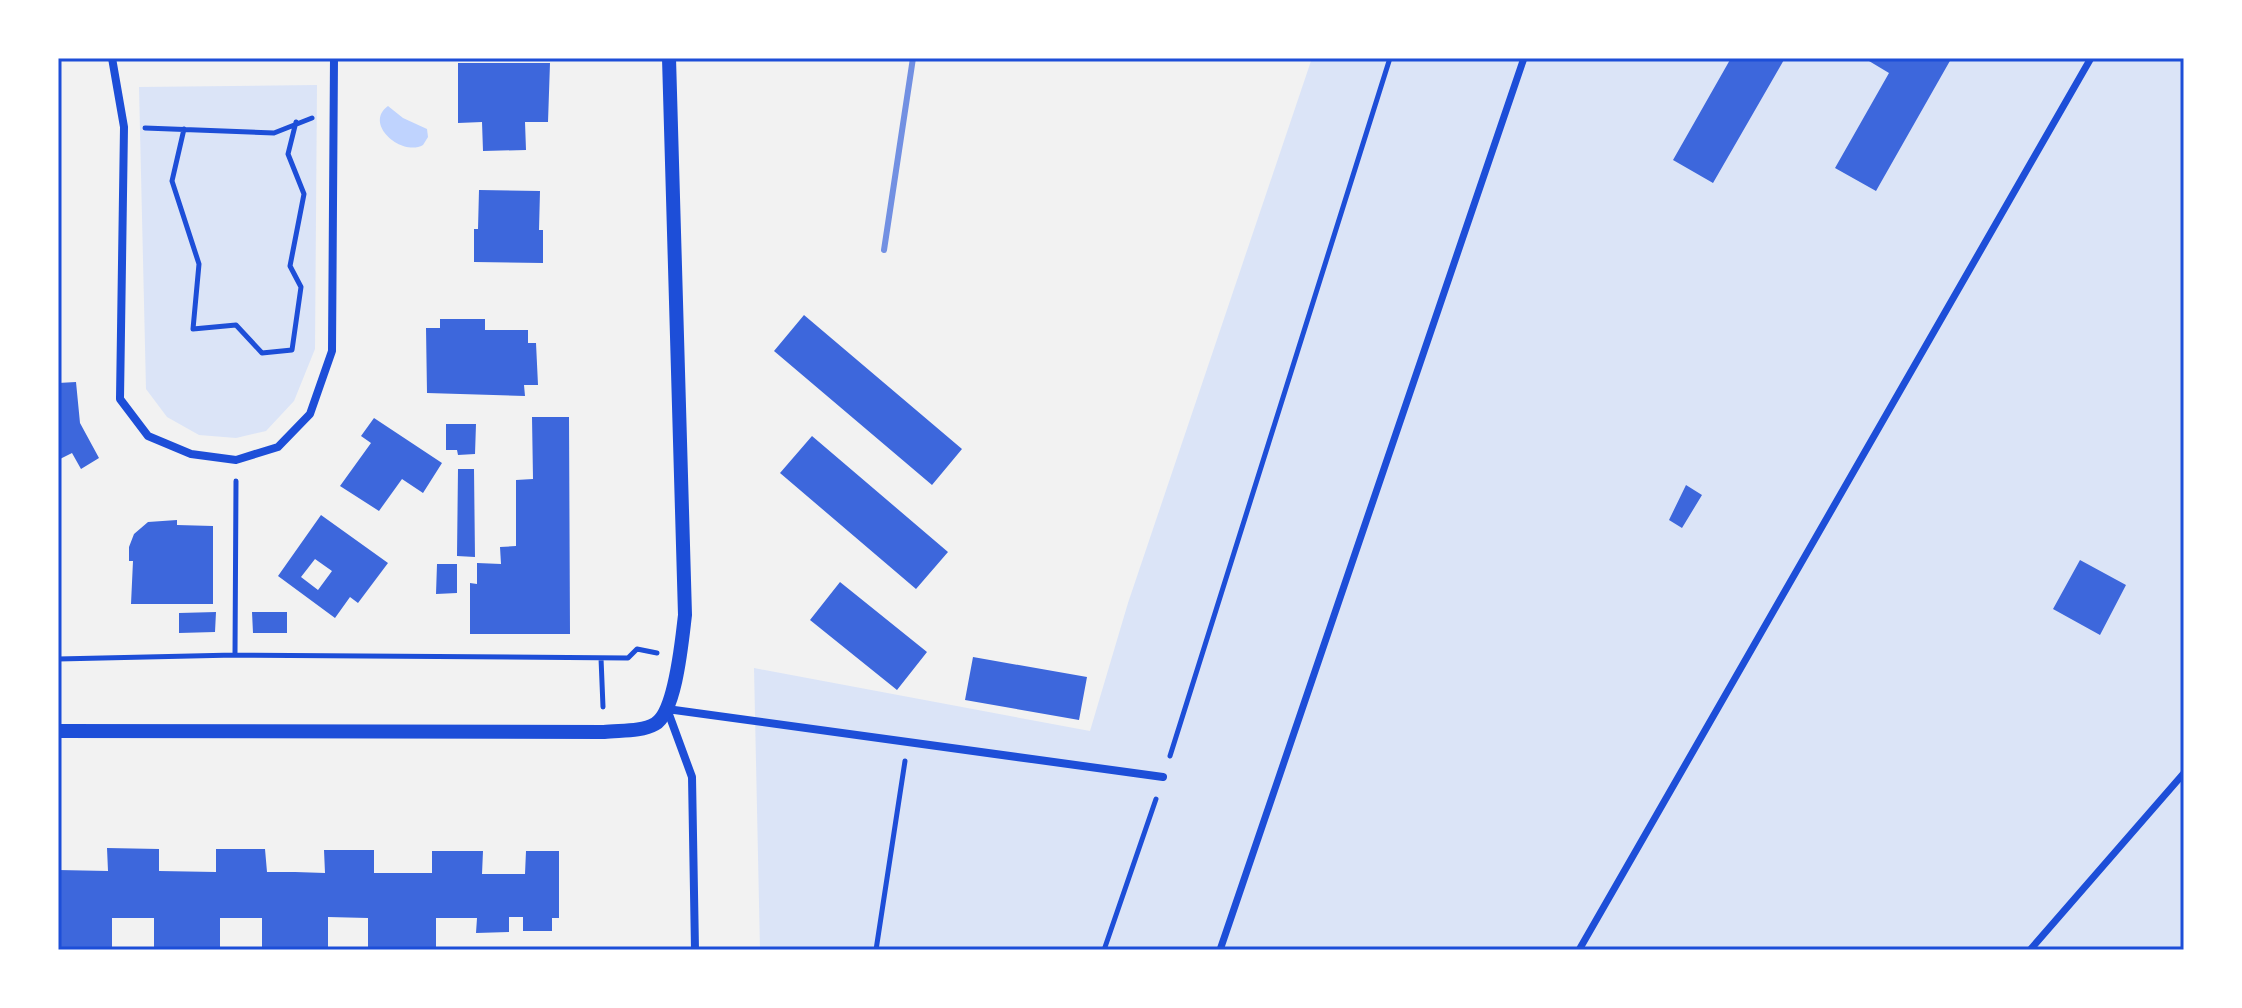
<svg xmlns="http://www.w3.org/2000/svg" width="2242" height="1008" font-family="Jost,sans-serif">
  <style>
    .green { fill: #dbe4f7 }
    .water { fill: #bfd3fe }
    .building { fill: #3d67dc; fill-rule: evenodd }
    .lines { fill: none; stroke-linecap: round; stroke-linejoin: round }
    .path { stroke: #1d4ed8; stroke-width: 5 }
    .pedestrian { stroke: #1d4ed8; stroke-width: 7 }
    .minor { stroke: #1d4ed8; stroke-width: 8 }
    .tertiary { stroke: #1d4ed8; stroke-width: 14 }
    .rail { stroke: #7290e2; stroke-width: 6 }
    .neatline { fill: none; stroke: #1d4ed8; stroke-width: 3 }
  </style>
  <rect width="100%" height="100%" fill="#f2f2f2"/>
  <path class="green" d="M1312,58H2184V950H760L754,668L1090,731L1128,603Z
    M317,85L315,349L294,401L266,431L236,438L199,435L167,417L146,389L139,87Z"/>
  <path class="water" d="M388,106L403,118L427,129L428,137L423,145C402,157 363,124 388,106Z"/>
  <path class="building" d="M1731,58H1785L1713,183L1673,160Z
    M1864,58L1951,59L1876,191L1835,168L1889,73Z
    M458,63H550L548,122H525L526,150L483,151L482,122L458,123Z
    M479,190L540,191L539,230H543V263L474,262V229H478Z
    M804,315L962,449L932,485L774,351Z
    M440,319H485V330H528V343H536L538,385H524L525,396L427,393L426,328H440Z
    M76,382L80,423L99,458L81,469L72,453L58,460V383Z
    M532,417H569L570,634H470V583L477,584V563L501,564L500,547L516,546V480L533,479Z
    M374,418L442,463L423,493L402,479L379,511L340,486L371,443L361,436Z
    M446,424H476L475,454L458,455L457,450H446Z
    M812,436L948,552L916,589L780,473Z
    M458,469H474L475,557L457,556Z
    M1686,485L1702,495L1682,528L1669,520Z
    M321,515L388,563L358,603L350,597L335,618L278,576ZM315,559L332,571L318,590L301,577Z
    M177,520V525L213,526V604H131L133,561H129V547L134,534L148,522Z
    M2080,560L2126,585L2100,635L2053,609Z
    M437,564H457V593L436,594Z
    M840,582L927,652L897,690L810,620Z
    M216,612L215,632L179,633V613Z
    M252,612H287V633H253Z
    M973,657L1087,677L1079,720L965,700Z
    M107,848L159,849V871L216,872V849H265L267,872H295L325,873L324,850H374V873H432V851H483L482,874H525L526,851H559V918H552V931H523V917H509V932L476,933L477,918H436V950H368V918L328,917V950H262V918H220V950H154V918H112V950H58V870L108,871Z"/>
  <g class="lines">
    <path class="path" d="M145,128L274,133L312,118
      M184,129L172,181L199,264L193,329L236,325L262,353L292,350L301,287L290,266L304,194L288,154L296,122
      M235,655L236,481
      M601,658L603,707
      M58,659L235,655L628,658L637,649L657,653
      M1170,756L1390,58
      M876,950L905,761
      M1104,950L1156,799"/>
    <path class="pedestrian" d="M1220,950L1524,58
      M1579,950L2091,58
      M2030,950L2184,773"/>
    <path class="minor" d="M112,58L124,127L120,399L148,436L191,454L236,460L278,447L310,414L332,351L334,58
      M695,950L692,777L667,709L1163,777"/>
    <path class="tertiary" d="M58,731L604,732C619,730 641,732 655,724C676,712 682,639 685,615L669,58"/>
    <path class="rail" d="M884,250L913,58"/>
  </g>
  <rect width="2242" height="1008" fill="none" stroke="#ffffff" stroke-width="120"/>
  <rect x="60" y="60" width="2122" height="888" class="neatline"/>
</svg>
